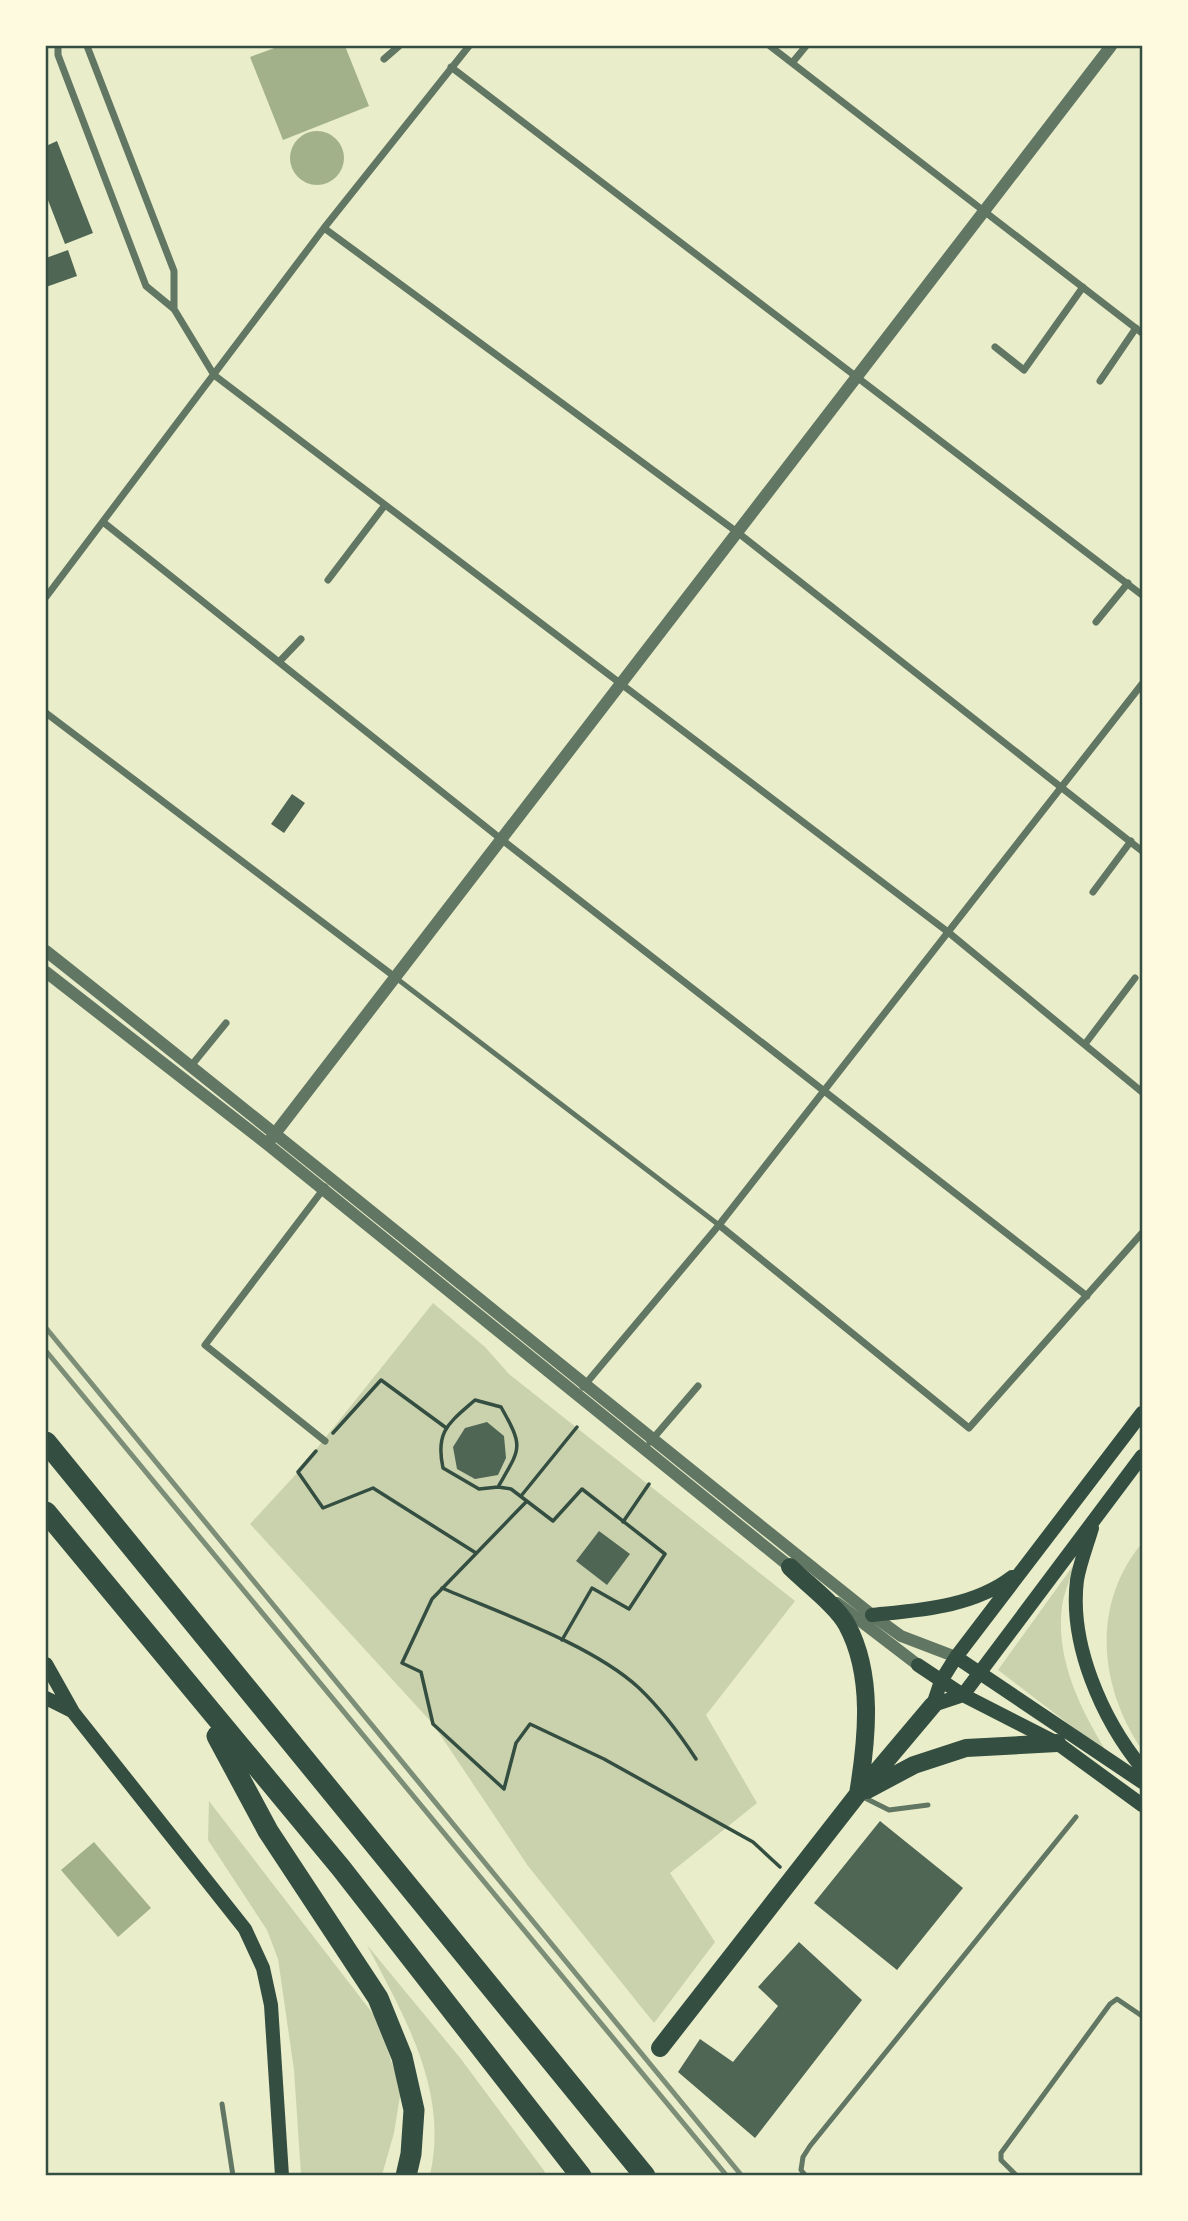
<svg xmlns="http://www.w3.org/2000/svg" width="1188" height="2221" font-family="Mulish,sans-serif">
  <style>
    .green { fill: #cad2ad }
    .water { fill: #a3b18a }
    .building { fill: #4f6655 }
    .lines { fill: none; stroke-linecap: round; stroke-linejoin: round }
    .path { stroke: #344e41; stroke-width: 3.5 }
    .service { stroke: #617663; stroke-width: 5 }
    .minor { stroke: #617663; stroke-width: 7 }
    .tertiary { stroke: #617663; stroke-width: 12 }
    .secondary { stroke: #344e41; stroke-width: 14 }
    .primary { stroke: #344e41; stroke-width: 18 }
    .motorway { stroke: #344e41; stroke-width: 21 }
    .rail { stroke: #7c8e77; stroke-width: 5 }
    .neatline { fill: none; stroke: #344e41; stroke-width: 2.5 }
  </style>
  <rect width="100%" height="100%" fill="#e9edc9"/>
  <path class="green" d="M433,1303L485,1347L509,1374L795,1601L706,1715L757,1803L670,1873L715,1942L654,2023L528,1866L433,1724L250,1524L298,1472Z
    M1142,1543V1750C1099,1686 1091,1605 1142,1543Z
    M1075,1563C1071,1577 1064,1592 1062,1606C1055,1659 1081,1711 1108,1754L998,1670Z
    M209,1801L377,2019L401,2090L394,2133L382,2175H301L294,2070L278,1959L267,1930L208,1840Z
    M367,1945L461,2059L545,2172L542,2175H430C449,2091 405,2018 367,1945Z"/>
  <path class="water" d="M280,46H345L369,106L283,140L250,57Z
    M290 158a27 27 0 1 1 54 0a27 27 0 1 1-54 0Z
    M94,1842L151,1908L118,1937L61,1870Z"/>
  <path class="building" d="M57,141L93,233L65,244L46,195V146Z
    M68,250L77,276L46,287V258Z
    M292,794L305,803L284,833L271,824Z
    M487,1422L504,1436L506,1458L498,1475L475,1479L457,1469L453,1447L465,1428Z
    M599,1531L630,1554L607,1585L576,1561Z
    M880,1821L963,1888L897,1970L814,1903Z
    M799,1942L862,2000L755,2138L678,2072L700,2039L733,2062L778,2006L758,1987Z"/>
  <g class="lines">
    <path class="path" d="M475,1400L501,1407C524,1448 521,1447 498,1487L479,1489L443,1468C435,1431 449,1423 475,1400Z
      M333,1433L381,1380L445,1427
      M316,1451L298,1472L323,1508L373,1488L476,1553
      M498,1487L511,1489L553,1521L582,1489L665,1554L629,1609L592,1588L562,1640
      M521,1496L577,1427
      M527,1501L432,1599L402,1663L421,1672L433,1724L504,1789L516,1743L530,1724L604,1759L753,1842L780,1867
      M623,1522L649,1484
      M442,1588C500,1613 593,1645 639,1688C661,1709 679,1733 696,1759"/>
    <path class="service" d="M396,978L719,1225
      M861,1796L889,1810L928,1805
      M222,2104L233,2176
      M806,2176L801,2170L803,2157L810,2146L1076,1817
      M1017,2176L1001,2160V2153L1110,2004L1117,1999L1142,2016"/>
    <path class="minor" d="M58,46V55L146,286L174,309L214,375L948,932L1142,1092
      M87,46L174,271V309
      M770,46L1142,333
      M384,59L399,46
      M792,63L806,46
      M451,67L1142,595
      M324,228L737,532L1142,851
      M995,347L1024,370L1083,287
      M1100,381L1136,328
      M103,522L501,839L1087,1296
      M328,580L385,505
      M46,597L324,228L469,46
      M1096,622L1128,583
      M279,662L301,639
      M46,713L395,977
      M1093,892L1131,841
      M1085,1044L1135,978
      M191,1066L226,1023
      M325,1187L205,1345L325,1441
      M719,1225L969,1428L1142,1233
      M583,1387L719,1225L1142,684
      M650,1442L698,1386"/>
    <path class="tertiary" d="M46,951C323,1170 596,1395 872,1615L901,1636L956,1657
      M46,972L267,1144L794,1570
      M267,1144L1111,46
      M837,1603L918,1665"/>
    <path class="secondary" d="M1092,1528C1087,1545 1080,1563 1077,1580C1069,1644 1102,1719 1142,1768
      M872,1615C920,1610 973,1607 1012,1577
      M956,1657L1142,1782
      M46,1664L73,1712L245,1929L263,1968L271,2005L282,2176
      M918,1665L963,1695L1057,1743L1142,1805
      M46,1698L72,1711
      M933,1705L941,1681L956,1657L1142,1413
      M933,1705L963,1695L1142,1456"/>
    <path class="primary" d="M790,1567C806,1583 837,1606 847,1625C874,1675 867,1740 858,1794
      M867,1790L914,1765L966,1748L1057,1743
      M660,2048L858,1794L933,1705"/>
    <path class="motorway" d="M46,1442L645,2176
      M46,1512L341,1868L581,2176
      M217,1736L268,1831L378,1998L402,2057L414,2110L411,2154L406,2176"/>
    <path class="rail" d="M46,1328L742,2176
      M46,1351L727,2176"/>
  </g>
  <rect width="1188" height="2221" fill="none" stroke="#fefae0" stroke-width="94"/>
  <rect x="47" y="47" width="1094" height="2127" class="neatline"/>
</svg>
